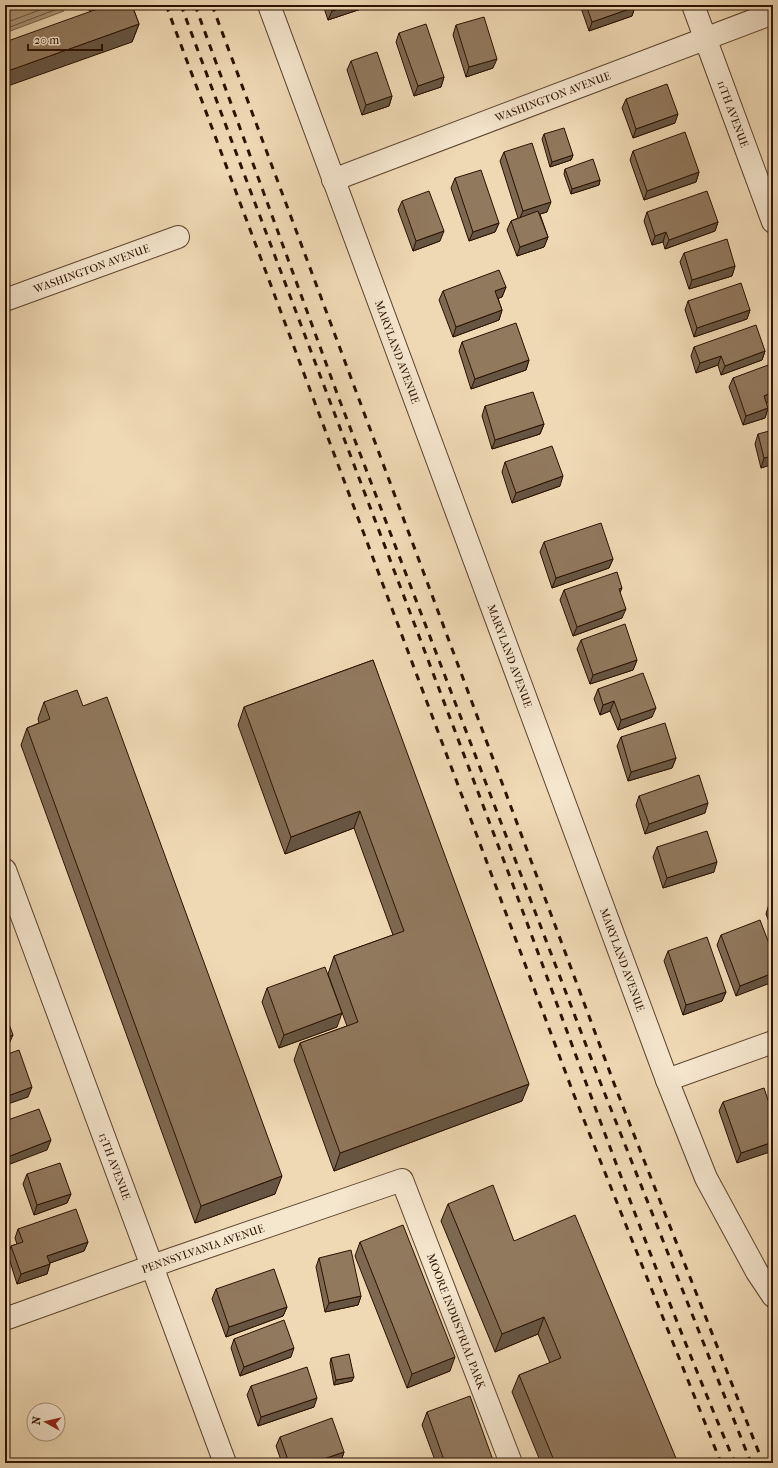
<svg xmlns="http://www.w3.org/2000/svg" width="778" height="1468" font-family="'IM FELL French Canon',serif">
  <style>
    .water { fill: #ac9577; stroke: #786047 }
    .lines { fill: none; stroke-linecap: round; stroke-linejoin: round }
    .shore { stroke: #6c533c; stroke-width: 1 }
    .minor-casing { stroke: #5c432d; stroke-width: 24 }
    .minor { stroke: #f5e6ce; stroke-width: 22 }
    .rail { stroke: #2b1100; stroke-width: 3; stroke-dasharray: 7 7; stroke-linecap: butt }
    .wall { fill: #7d6851; stroke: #2b1100 }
    .shaded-wall { fill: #665542; stroke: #2b1100 }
    .building { fill: #91795e; stroke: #2b1100 }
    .labels { text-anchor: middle; stroke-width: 4; stroke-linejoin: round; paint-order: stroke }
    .street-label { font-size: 11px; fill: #2b1100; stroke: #f5e6ce }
  </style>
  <rect width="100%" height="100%" fill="#efd9b4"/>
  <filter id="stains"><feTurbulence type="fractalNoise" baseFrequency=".005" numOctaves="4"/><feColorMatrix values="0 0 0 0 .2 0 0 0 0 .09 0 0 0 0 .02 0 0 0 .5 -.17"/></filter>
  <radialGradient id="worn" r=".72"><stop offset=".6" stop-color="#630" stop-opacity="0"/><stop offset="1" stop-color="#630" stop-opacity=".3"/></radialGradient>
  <path class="water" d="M5,5H62L64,11L5,33Z"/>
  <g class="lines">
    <path class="shore" d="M5,23L53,5
      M5,29L57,9L58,5"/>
    <g class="minor-casing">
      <g id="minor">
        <path id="s1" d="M269,5L667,1080L706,1178L757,1272L773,1296"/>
        <path id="s2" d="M693,5L773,222"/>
        <path id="s3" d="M333,180L773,13"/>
        <path id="s4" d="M5,300L178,237"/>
        <path id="s5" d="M5,870L225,1463"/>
        <path d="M667,1080L773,1042"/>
        <path id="s6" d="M5,1319L172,1259L402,1180L511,1463"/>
      </g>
    </g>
    <use href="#minor" class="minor"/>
    <path class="rail" d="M166,5L574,1095L721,1463
      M181,5C290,299 403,592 513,885C585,1079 654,1273 735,1463
      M195,5L338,396L599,1079L751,1463
      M212,5L618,1094L763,1463"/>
  </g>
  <path class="wall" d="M87,5H132L139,24L132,42L90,12Z
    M323,5H373L328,20Z
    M580,5H635V7L632,16L589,31Z
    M456,25L493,68L466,77L453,35Z
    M399,33L444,77L441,87L414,96L396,42Z
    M351,61L392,96L389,106L362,115L347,70Z
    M626,99L675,123L633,138L622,108Z
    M544,134L573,155L571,160L550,167L542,139Z
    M633,151L699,172L696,182L644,200L630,160Z
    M504,152L547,212L540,214L548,237L544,247L517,256L507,230L511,221L518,218L500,161Z
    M565,169L600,180L599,185L571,194L564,174Z
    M455,178L499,223L495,232L469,241L451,188Z
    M402,201L440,241L413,251L398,210Z
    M647,212L718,222L715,231L665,249L663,242L652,245L644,221Z
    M684,253L735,266L732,276L689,289L680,262Z
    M506,287L502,297L498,298L502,310L499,320L453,337L439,300L443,291Z
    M688,301L750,310L747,319L694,337L685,310Z
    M462,342L529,360L526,370L471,389L459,351Z
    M694,347L765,351L762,360L721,375L718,365L696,373L691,356Z
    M773,370V401L766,403L768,408L765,418L743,425L729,387L733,378Z
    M485,406L544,424L540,434L492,449L482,416Z
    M758,434L773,464L761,468L755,444Z
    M505,462L560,486L512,503L502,472Z
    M773,479V499L770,488Z
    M544,542L613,559L609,568L552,588L540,552Z
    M622,588L620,593L622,618L573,636L560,600L564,590Z
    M581,640L637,660L633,670L590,684L577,649Z
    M373,660L522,1101L334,1171L294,1060L300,1043L347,1026L328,974L334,956L393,935L354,828L285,854L238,725L244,707Z
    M598,689L652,717L618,730L610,711L600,715L594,699Z
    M44,702L83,706L275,1194L195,1223L21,745L27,728L39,723L38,719Z
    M621,737L676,758L672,768L628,781L617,746Z
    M639,796L705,813L645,834L636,805Z
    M657,847L714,872L663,888L653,857Z
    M773,903V932L766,914L769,904Z
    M721,935L773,954L736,996L717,945Z
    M668,951L726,992L722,1001L683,1015L664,961Z
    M267,988L337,1027L279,1048L262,1002Z
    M723,1102L773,1115L737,1163L719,1111Z
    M27,1174L71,1194L67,1203L34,1215L23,1184Z
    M448,1204L514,1241L678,1463H541L512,1392L519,1375L550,1363L538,1334L495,1352L441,1221Z
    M18,1229L88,1242L84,1251L50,1263L47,1274L17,1284L8,1255L11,1246L17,1244L15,1238Z
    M360,1242L450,1371L407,1388L355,1256Z
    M319,1258L361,1296L358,1305L325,1312L316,1267Z
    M216,1289L287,1307L283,1316L226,1337L212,1299Z
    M234,1339L291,1357L240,1376L231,1348Z
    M331,1358L352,1381L334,1385L330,1363Z
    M251,1386L314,1407L258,1426L247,1395Z
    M427,1412L494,1463H436L422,1425Z
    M280,1437L344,1452L341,1461L335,1463H282L276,1446Z"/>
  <path class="shaded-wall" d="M350,5H373L328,20L332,11Z
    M635,7L632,16L589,31L592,22Z
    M139,24L132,42L5,87V72Z
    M497,59L493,68L466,77L469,67Z
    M444,77L441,87L414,96L418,86Z
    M392,96L389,106L362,115L366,105Z
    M678,114L675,123L633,138L636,129Z
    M573,155L571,160L550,167L552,162Z
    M699,172L696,182L644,200L647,191Z
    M600,180L599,185L571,194L572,189Z
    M551,202L547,212L519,220L523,211Z
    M718,222L715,231L665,249L669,240Z
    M499,223L495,232L469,241L473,232Z
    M444,231L440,241L413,251L416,241Z
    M666,232L663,242L652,245L655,236Z
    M548,237L544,247L517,256L520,247Z
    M735,266L732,276L689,289L692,280Z
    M506,287L502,297L492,301L495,291Z
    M502,310L499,320L453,337L456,327Z
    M750,310L747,319L694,337L697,328Z
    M765,351L762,360L721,375L725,366Z
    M721,356L718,365L696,373L700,363Z
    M529,360L526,370L471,389L475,379Z
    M773,392V401L760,405L764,396Z
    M768,408L765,418L743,425L746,416Z
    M544,424L540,434L492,449L495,440Z
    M773,456V464L761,468L764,458Z
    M563,476L560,486L512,503L516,493Z
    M613,559L609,568L552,588L556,578Z
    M626,609L622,618L573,636L577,627Z
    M637,660L633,670L590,684L593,675Z
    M614,701L610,711L600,715L603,705Z
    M656,708L652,717L618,730L621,720Z
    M676,758L672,768L628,781L631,772Z
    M708,803L705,813L645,834L649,824Z
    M360,811L354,828L285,854L291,837Z
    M717,862L714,872L663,888L667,878Z
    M773,973V982L736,996L740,986Z
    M726,992L722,1001L683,1015L686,1005Z
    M342,1013L337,1027L279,1048L284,1035Z
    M13,1035L9,1044L5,1046V1038Z
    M529,1084L522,1101L334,1171L340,1153Z
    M32,1087L28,1097L5,1105V1097Z
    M51,1140L47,1150L5,1166V1158Z
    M773,1142V1151L737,1163L741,1153Z
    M282,1176L275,1194L195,1223L201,1206Z
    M71,1194L67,1203L34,1215L37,1205Z
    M88,1242L84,1251L44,1265L47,1256Z
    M50,1264L47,1274L17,1284L21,1274Z
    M361,1296L358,1305L325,1312L329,1303Z
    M287,1307L283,1316L226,1337L229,1327Z
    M544,1317L538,1334L495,1352L502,1334Z
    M294,1348L291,1357L240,1376L244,1367Z
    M455,1357L450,1371L407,1388L412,1374Z
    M354,1377L352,1381L334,1385L336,1380Z
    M317,1398L314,1407L258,1426L261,1417Z
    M344,1452L341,1461L335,1463H312Z"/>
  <path class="building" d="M99,5H132L139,24L5,72V42L100,8Z
    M330,5H350L332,11Z
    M586,5H635V7L592,22Z
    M484,17L497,59L469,67L456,25Z
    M426,24L444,77L418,86L399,33Z
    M377,52L392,96L366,105L351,61Z
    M667,84L678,114L636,129L626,99Z
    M564,128L573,155L552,162L544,134Z
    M685,132L699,172L647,191L633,151Z
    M532,143L551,202L523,211L504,152Z
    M593,159L600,180L572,189L565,169Z
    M481,170L499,223L473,232L455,178Z
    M429,191L444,231L416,241L402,201Z
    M707,191L718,222L669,240L666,232L655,236L647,212Z
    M538,211L548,237L520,247L511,221Z
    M727,239L735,266L692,280L684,253Z
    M499,270L506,287L495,291L502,310L456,327L443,291Z
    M741,283L750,310L697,328L688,301Z
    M516,323L529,360L475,379L462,342Z
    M756,325L765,351L725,366L721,356L700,363L694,347Z
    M771,364L773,370V392L764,396L768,408L746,416L733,378Z
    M533,392L544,424L495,440L485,406Z
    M773,430V456L764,458L758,434Z
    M552,446L563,476L516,493L505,462Z
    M601,523L613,559L556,578L544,542Z
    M617,572L622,588L619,589L626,609L577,627L564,590Z
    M625,624L637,660L593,675L581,640Z
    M373,660L529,1084L340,1153L300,1043L358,1022L334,956L404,931L360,811L291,837L244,707Z
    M643,673L656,708L621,720L614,701L603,705L598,689Z
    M77,690L83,706L107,697L282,1176L201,1206L27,728L50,719L44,702Z
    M665,723L676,758L631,772L621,737Z
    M699,775L708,803L649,824L639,796Z
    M707,831L717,862L667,878L657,847Z
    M773,903V914L769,904Z
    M760,920L773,954V973L740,986L721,935Z
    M707,937L726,992L686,1005L668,951Z
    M325,967L342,1013L284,1035L267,988Z
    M5,1013L13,1035L5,1038Z
    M19,1050L32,1087L5,1097V1055Z
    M764,1088L773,1115V1142L741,1153L723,1102Z
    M39,1109L51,1140L5,1158V1121Z
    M60,1163L71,1194L37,1205L27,1174Z
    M493,1185L514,1241L575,1215L678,1463H555L519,1375L561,1358L544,1317L502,1334L448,1204Z
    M76,1209L88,1242L47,1256L50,1264L21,1274L11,1246L23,1242L18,1229Z
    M403,1225L455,1357L412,1374L360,1242Z
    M351,1250L361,1296L329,1303L319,1258Z
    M274,1269L287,1307L229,1327L216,1289Z
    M284,1320L294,1348L244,1367L234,1339Z
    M349,1354L354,1377L336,1380L331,1358Z
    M307,1367L317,1398L261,1417L251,1386Z
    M470,1396L494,1463H445L427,1412Z
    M332,1418L344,1452L312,1463H289L280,1437Z"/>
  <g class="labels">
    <g class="street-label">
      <text dy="4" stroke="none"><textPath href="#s3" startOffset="235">WASHINGTON AVENUE</textPath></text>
      <text dy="4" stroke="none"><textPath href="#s2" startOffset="116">11TH AVENUE</textPath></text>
      <text dy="4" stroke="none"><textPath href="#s4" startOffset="92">WASHINGTON AVENUE</textPath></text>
      <text dy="4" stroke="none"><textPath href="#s1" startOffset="370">MARYLAND AVENUE</textPath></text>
      <text dy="4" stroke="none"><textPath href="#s1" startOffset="694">MARYLAND AVENUE</textPath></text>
      <text dy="4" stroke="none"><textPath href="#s1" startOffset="1018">MARYLAND AVENUE</textPath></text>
      <text dy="4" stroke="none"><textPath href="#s5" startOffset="316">13TH AVENUE</textPath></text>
      <text dy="4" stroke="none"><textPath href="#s6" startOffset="210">PENNSYLVANIA AVENUE</textPath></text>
      <text dy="4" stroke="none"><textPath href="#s6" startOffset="572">MOORE INDUSTRIAL PARK</textPath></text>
    </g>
  </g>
  <rect width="778" height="1468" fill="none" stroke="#efd9b4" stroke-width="20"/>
  <rect x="6" y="6" width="766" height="1456" fill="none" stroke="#2b1100" stroke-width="2"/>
  <rect x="10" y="10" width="758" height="1448" fill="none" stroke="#2b1100"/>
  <g transform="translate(46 1422) rotate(278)"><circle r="19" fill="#f5e6ce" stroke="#a4917c"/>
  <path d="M0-3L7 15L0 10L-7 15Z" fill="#8f2418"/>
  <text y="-6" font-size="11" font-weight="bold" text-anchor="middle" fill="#2b1100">N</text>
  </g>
  <path d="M28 44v6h74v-6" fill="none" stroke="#2b1100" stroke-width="2"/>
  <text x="34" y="44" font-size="12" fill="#2b1100" stroke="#f5e6ce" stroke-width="3" paint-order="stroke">20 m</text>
  <rect width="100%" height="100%" filter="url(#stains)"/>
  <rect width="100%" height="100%" fill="url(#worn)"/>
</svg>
